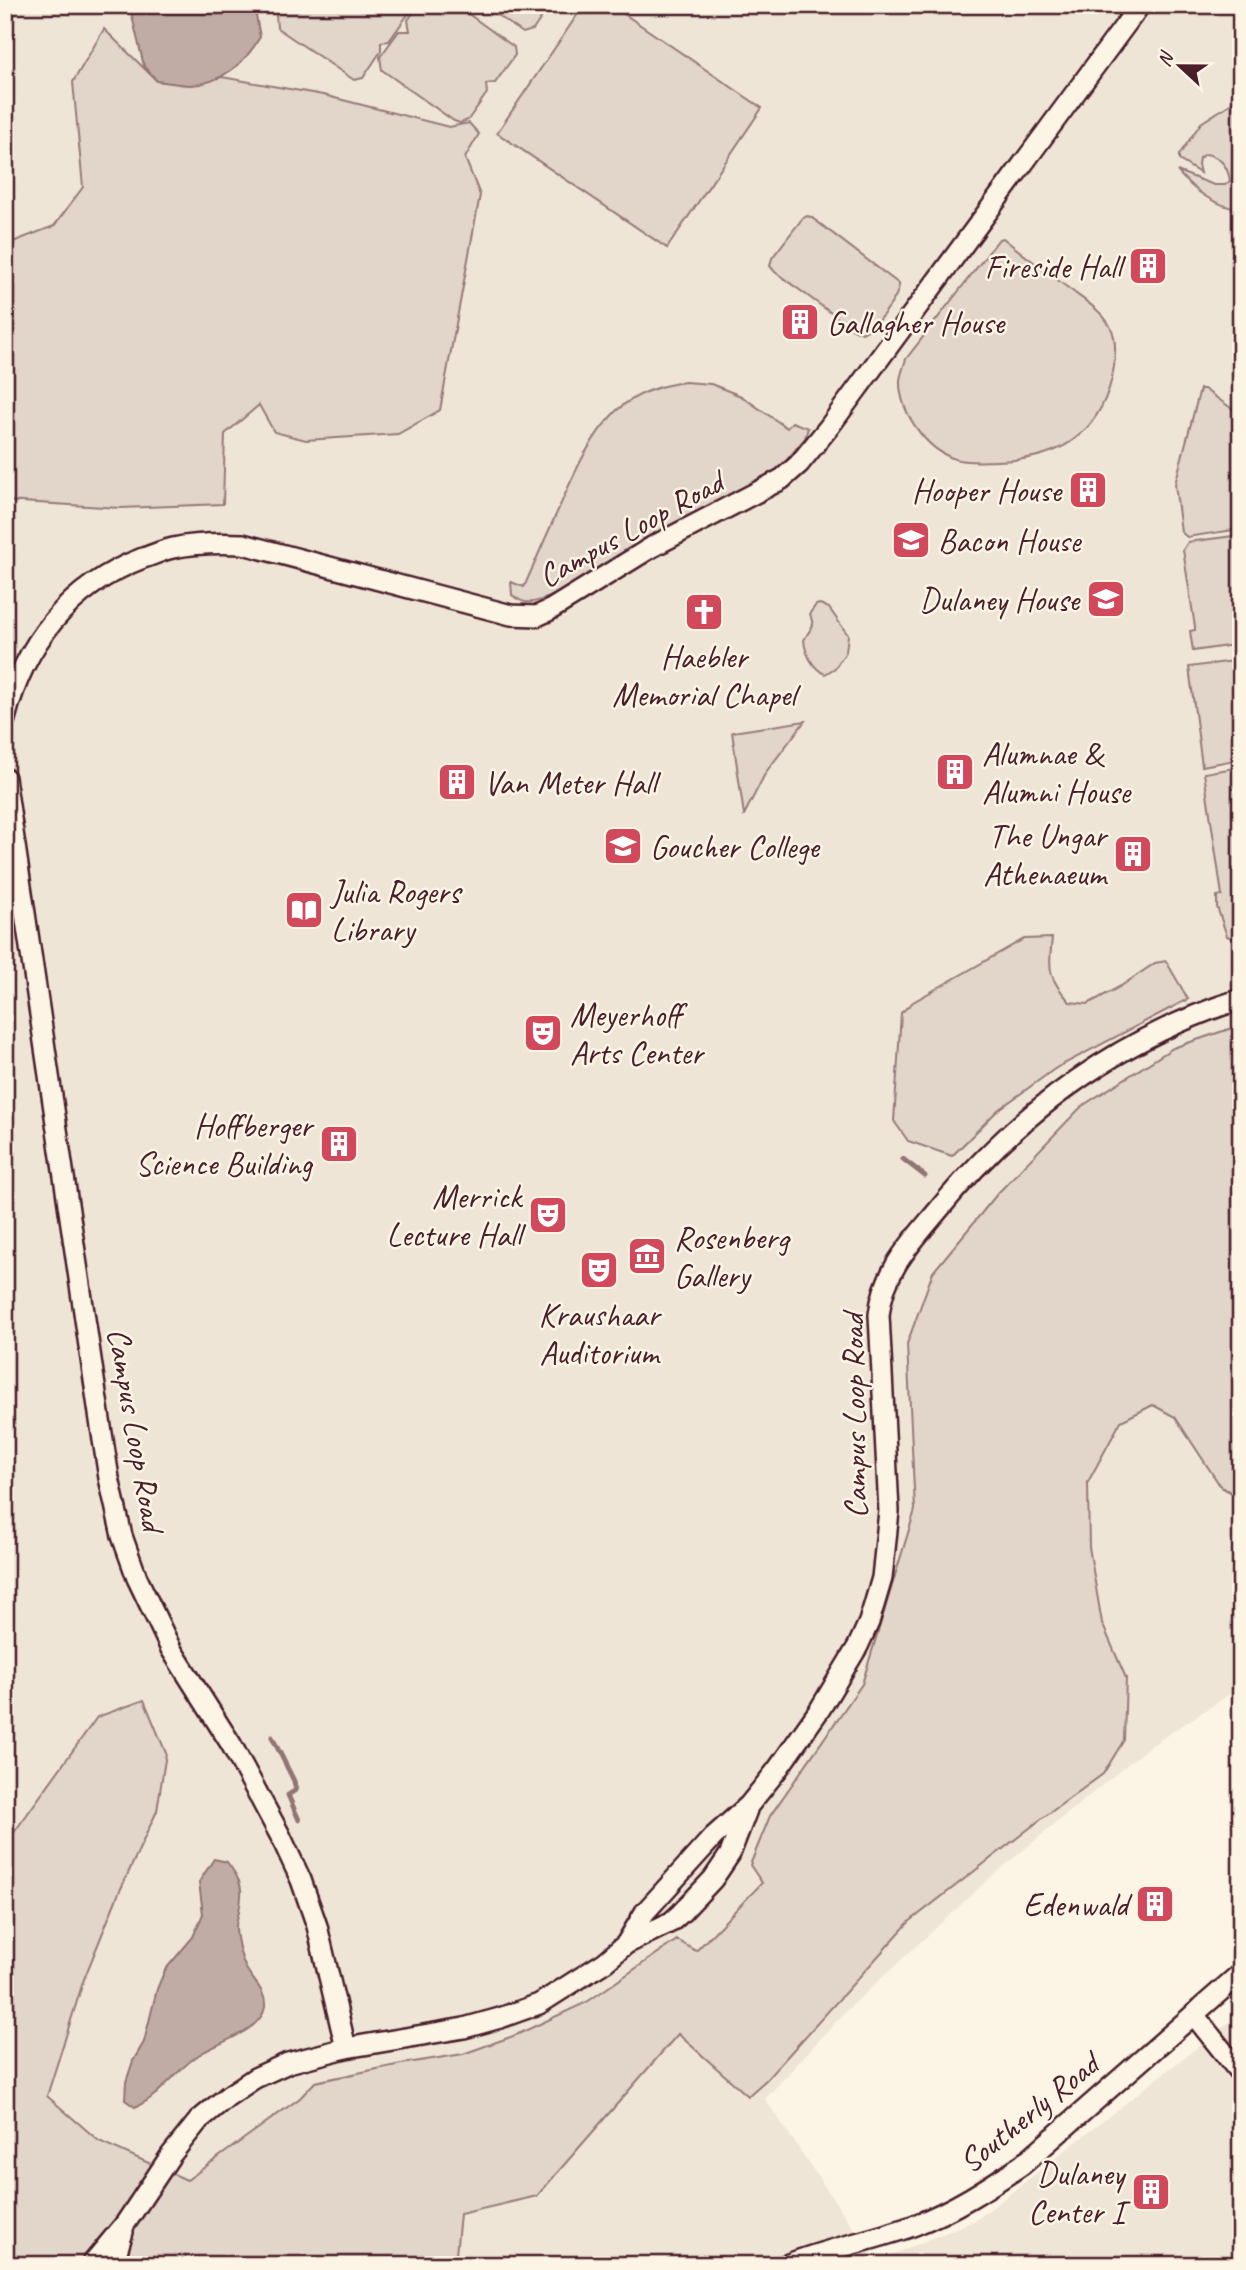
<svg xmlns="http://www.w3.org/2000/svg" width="1246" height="2270" font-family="Caveat,sans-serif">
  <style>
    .built { fill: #eee5d7 }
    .green { fill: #e2d5ca; stroke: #967a7a; stroke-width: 2 }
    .water { fill: #c0aca5; stroke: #917474; stroke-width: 2 }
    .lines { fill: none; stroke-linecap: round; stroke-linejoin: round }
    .stream { stroke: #917474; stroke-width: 5 }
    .minor-casing { stroke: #4a1f2b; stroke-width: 24 }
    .minor { stroke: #fcf5e5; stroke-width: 19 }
    .labels { text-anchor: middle; stroke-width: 5; stroke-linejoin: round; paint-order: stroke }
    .poi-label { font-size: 33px; fill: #4a1f2b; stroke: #fcf5e5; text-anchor: end }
    .street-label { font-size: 33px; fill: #4a1f2b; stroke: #fcf5e5 }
  </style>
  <rect width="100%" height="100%" fill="#fcf5e5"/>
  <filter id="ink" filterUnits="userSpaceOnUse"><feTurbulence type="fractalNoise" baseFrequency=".0143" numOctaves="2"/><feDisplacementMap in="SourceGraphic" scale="14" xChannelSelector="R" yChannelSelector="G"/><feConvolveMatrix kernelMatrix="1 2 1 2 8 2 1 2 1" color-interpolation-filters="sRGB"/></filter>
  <g filter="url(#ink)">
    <path class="built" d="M5,5H1241V1687L1146,1749L992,1876L846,2011L765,2099L876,2261L976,2220L1241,2013V2265H18L5,2257Z"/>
    <path class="green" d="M283,5H408L409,13L389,41L381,42V51L363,78L354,80L277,28L276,15Z
      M419,5H456L514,47L515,55L495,83L486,84L487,93L468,120L460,123L454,121L382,70L380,57L399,31H410L408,20Z
      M483,5H550L533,30L523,33Z
      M584,5H611L762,108L667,248L497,133Z
      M104,29L157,81L192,85L222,77L323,95L449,127L469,123L479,134L465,158L480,195L440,410L398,434L306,440L274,432L259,405L225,434L223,504L120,508L5,501V245L54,226L83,187L73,82Z
      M1241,97V210C1214,205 1195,192 1177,171L1214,185H1225L1230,181C1228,166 1221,157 1206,154L1199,158L1198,165L1200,173L1179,160V155L1201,123Z
      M807,216L811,217L899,284C899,298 875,328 862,333L853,329L775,272L770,266L772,258L802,219Z
      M1003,238C1025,256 1048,273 1071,290C1084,300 1102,311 1110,326C1118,339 1115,364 1112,378C1097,438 1056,460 997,461C985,461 967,463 955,459C925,449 899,411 900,380C901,373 904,366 906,359L999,239Z
      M685,382L711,384L741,396L787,428L792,422L808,428L805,438L781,467L552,596C536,602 526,607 512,595L511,582L524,587C536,560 547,534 559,508C574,474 589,438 616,411C634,394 661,385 685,382Z
      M1200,389H1204L1241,415V529L1187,537L1181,532L1175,484Z
      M1241,535V644L1193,651L1190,631L1195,630V627L1183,550L1188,542Z
      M820,604L829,608L848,635L846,652L835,668L825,674C813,669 805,653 804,640L813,625L810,613L816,605Z
      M1241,660V759L1202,766L1189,667Z
      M805,721L766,772L744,815L732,732Z
      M1241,767V942L1227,936L1217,907V896L1222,895L1204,773Z
      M1052,938C1049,969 1047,977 1070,1002L1088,1004L1121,986L1155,963L1166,961L1188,999L1056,1068L998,1110L952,1156L908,1141L894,1121L901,1013L913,1002L1024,939Z
      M1241,1025V1498L1221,1487L1175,1417L1153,1405L1121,1421L1088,1482L1089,1547L1102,1623L1126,1678L1124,1740L1103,1774L1040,1820L909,1922L766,2080L748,2096L678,2034L537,2196L460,2214L455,2265H18L5,2257V1845L97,1717L144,1700L166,1753L157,1811L118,1895L84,1979L47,2096L99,2141L187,2180L300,2098L315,2082L401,2064L463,2054L516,2035L587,2002L677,1940L696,1951L762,1883L750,1865L770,1816L862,1684L915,1510L907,1344L933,1272L998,1193L1082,1106L1173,1048Z"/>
    <path class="water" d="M135,5H254L260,37C246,62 221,84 190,85C179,85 168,82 157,81L144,66L131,12Z
      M214,1859L227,1862C241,1880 244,1888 239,1911C238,1916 236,1922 236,1927C236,1937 240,1954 244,1964C249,1978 267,1990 265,2007C262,2030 220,2042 202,2053C177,2067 162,2096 135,2107L125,2100L126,2082L133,2061L144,2042L157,1989L165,1970L193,1937L203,1914L199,1882Z"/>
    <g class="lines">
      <path class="stream" d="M903,1159L925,1176
        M272,1737L294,1781L296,1790L288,1795L299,1820"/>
      <g class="minor-casing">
        <path id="minor" d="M5,719C24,644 69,586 143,558C153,555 163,550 173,548C196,543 220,543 243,544L511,615L537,616L550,610L652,547L782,479L799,464L829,427L1140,5
          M5,778L101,1427L109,1478L122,1536L137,1578L171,1649L231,1744L280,1835L301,1880L317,1926L346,2048
          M626,1944L645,1912L713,1837L749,1805L777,1770L820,1709L858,1646L869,1622L882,1578L889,1511L879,1315C883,1273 909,1245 935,1214C1016,1114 1118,1038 1241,999
          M1194,2015L1241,2074
          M91,2265L125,2224L171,2155L199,2120L228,2096L255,2078L288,2063L346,2048L464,2028L500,2018L539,2004L605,1962L626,1944L671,1922L680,1914L713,1879L730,1854L747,1810
          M113,2265L123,2232
          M786,2265C828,2248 873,2241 915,2225C954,2210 988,2188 1023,2164L1241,1973"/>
      </g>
      <use href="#minor" class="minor"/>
    </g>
  </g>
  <defs>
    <g id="building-square" transform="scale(2.0125)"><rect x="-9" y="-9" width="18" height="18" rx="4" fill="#d1495b" stroke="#fcf5e5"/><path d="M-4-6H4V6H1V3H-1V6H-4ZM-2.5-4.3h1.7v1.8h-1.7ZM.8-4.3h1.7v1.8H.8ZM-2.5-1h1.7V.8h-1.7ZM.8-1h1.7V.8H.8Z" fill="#fff"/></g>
    <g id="university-square" transform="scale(2.0125)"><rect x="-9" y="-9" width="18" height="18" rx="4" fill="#d1495b" stroke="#fcf5e5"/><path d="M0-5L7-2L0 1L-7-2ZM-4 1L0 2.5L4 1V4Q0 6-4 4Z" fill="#fff"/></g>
    <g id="church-square" transform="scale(2.0125)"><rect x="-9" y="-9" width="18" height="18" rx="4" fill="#d1495b" stroke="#fcf5e5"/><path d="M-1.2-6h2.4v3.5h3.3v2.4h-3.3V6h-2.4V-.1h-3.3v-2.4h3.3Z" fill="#fff"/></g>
    <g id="library-square" transform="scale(2.0125)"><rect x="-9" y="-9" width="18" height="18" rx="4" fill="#d1495b" stroke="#fcf5e5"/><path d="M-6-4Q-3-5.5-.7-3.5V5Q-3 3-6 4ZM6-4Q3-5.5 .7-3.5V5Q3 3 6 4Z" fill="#fff"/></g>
    <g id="theatre-square" transform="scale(2.0125)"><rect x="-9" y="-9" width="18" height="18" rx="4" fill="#d1495b" stroke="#fcf5e5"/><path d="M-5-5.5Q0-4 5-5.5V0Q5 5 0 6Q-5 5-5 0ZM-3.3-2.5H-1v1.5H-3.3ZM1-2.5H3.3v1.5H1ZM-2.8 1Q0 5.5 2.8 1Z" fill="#fff"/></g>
    <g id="museum-square" transform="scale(2.0125)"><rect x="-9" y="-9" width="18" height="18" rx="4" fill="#d1495b" stroke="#fcf5e5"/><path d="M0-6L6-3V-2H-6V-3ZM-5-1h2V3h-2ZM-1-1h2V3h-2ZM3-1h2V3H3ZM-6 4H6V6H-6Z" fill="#fff"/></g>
  </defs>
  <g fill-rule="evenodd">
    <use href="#building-square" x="1148" y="266"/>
    <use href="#building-square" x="800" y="322"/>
    <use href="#building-square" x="1088" y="490"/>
    <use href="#university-square" x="911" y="540"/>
    <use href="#university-square" x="1106" y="599"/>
    <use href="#church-square" x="704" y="612"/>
    <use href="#building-square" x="955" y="772"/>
    <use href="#building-square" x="457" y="782"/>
    <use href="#university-square" x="623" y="846"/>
    <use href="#building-square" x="1133" y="854"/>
    <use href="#library-square" x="304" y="910"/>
    <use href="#theatre-square" x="543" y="1033"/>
    <use href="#building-square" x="339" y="1144"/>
    <use href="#theatre-square" x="548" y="1215"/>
    <use href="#museum-square" x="647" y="1256"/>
    <use href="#theatre-square" x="599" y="1270"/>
    <use href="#building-square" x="1155" y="1904"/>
    <use href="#building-square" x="1151" y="2192"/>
  </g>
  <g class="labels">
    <g class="poi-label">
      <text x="1121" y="278">Fireside Hall</text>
      <text x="827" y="334" text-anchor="start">Gallagher House</text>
      <text x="1061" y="502">Hooper House</text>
      <text x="938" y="552" text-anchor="start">Bacon House</text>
      <text x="1079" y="611">Dulaney House</text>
      <text x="704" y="668" text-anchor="middle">Haebler<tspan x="704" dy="38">Memorial Chapel</tspan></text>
      <text x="982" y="765" text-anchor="start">Alumnae &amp;<tspan x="982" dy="38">Alumni House</tspan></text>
      <text x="484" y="794" text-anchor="start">Van Meter Hall</text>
      <text x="1106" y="847">The Ungar<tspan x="1106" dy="38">Athenaeum</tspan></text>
      <text x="650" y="858" text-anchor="start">Goucher College</text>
      <text x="331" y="903" text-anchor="start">Julia Rogers<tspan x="331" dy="38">Library</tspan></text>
      <text x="570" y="1026" text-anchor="start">Meyerhoff<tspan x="570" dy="38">Arts Center</tspan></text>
      <text x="312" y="1137">Hoffberger<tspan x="312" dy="38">Science Building</tspan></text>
      <text x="521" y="1208">Merrick<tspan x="521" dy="38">Lecture Hall</tspan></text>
      <text x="674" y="1249" text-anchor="start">Rosenberg<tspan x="674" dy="38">Gallery</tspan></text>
      <text x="599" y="1326" text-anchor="middle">Kraushaar<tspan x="599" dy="38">Auditorium</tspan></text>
      <text x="1128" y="1916">Edenwald</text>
      <text x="1124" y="2185">Dulaney<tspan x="1124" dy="38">Center I</tspan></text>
    </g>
    <g class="street-label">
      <text transform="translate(630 528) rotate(-29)" y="12">Campus Loop Road</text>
      <text transform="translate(853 1416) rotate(-91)" y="12">Campus Loop Road</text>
      <text transform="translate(137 1429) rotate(80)" y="12">Campus Loop Road</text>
      <text transform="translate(1028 2112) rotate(-39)" y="12">Southerly Road</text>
    </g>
  </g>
  <rect width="1246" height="2270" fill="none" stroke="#fcf5e5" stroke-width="28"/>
  <rect x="14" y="14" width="1218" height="2242" fill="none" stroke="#4a1f2b" stroke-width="2.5" filter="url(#ink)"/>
  <g transform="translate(1180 66) rotate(292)" stroke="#fcf5e5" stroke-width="5" paint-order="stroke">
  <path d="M0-5L12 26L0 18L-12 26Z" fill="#4a1f2b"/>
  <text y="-10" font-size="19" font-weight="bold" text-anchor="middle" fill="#4a1f2b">N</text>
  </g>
</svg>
